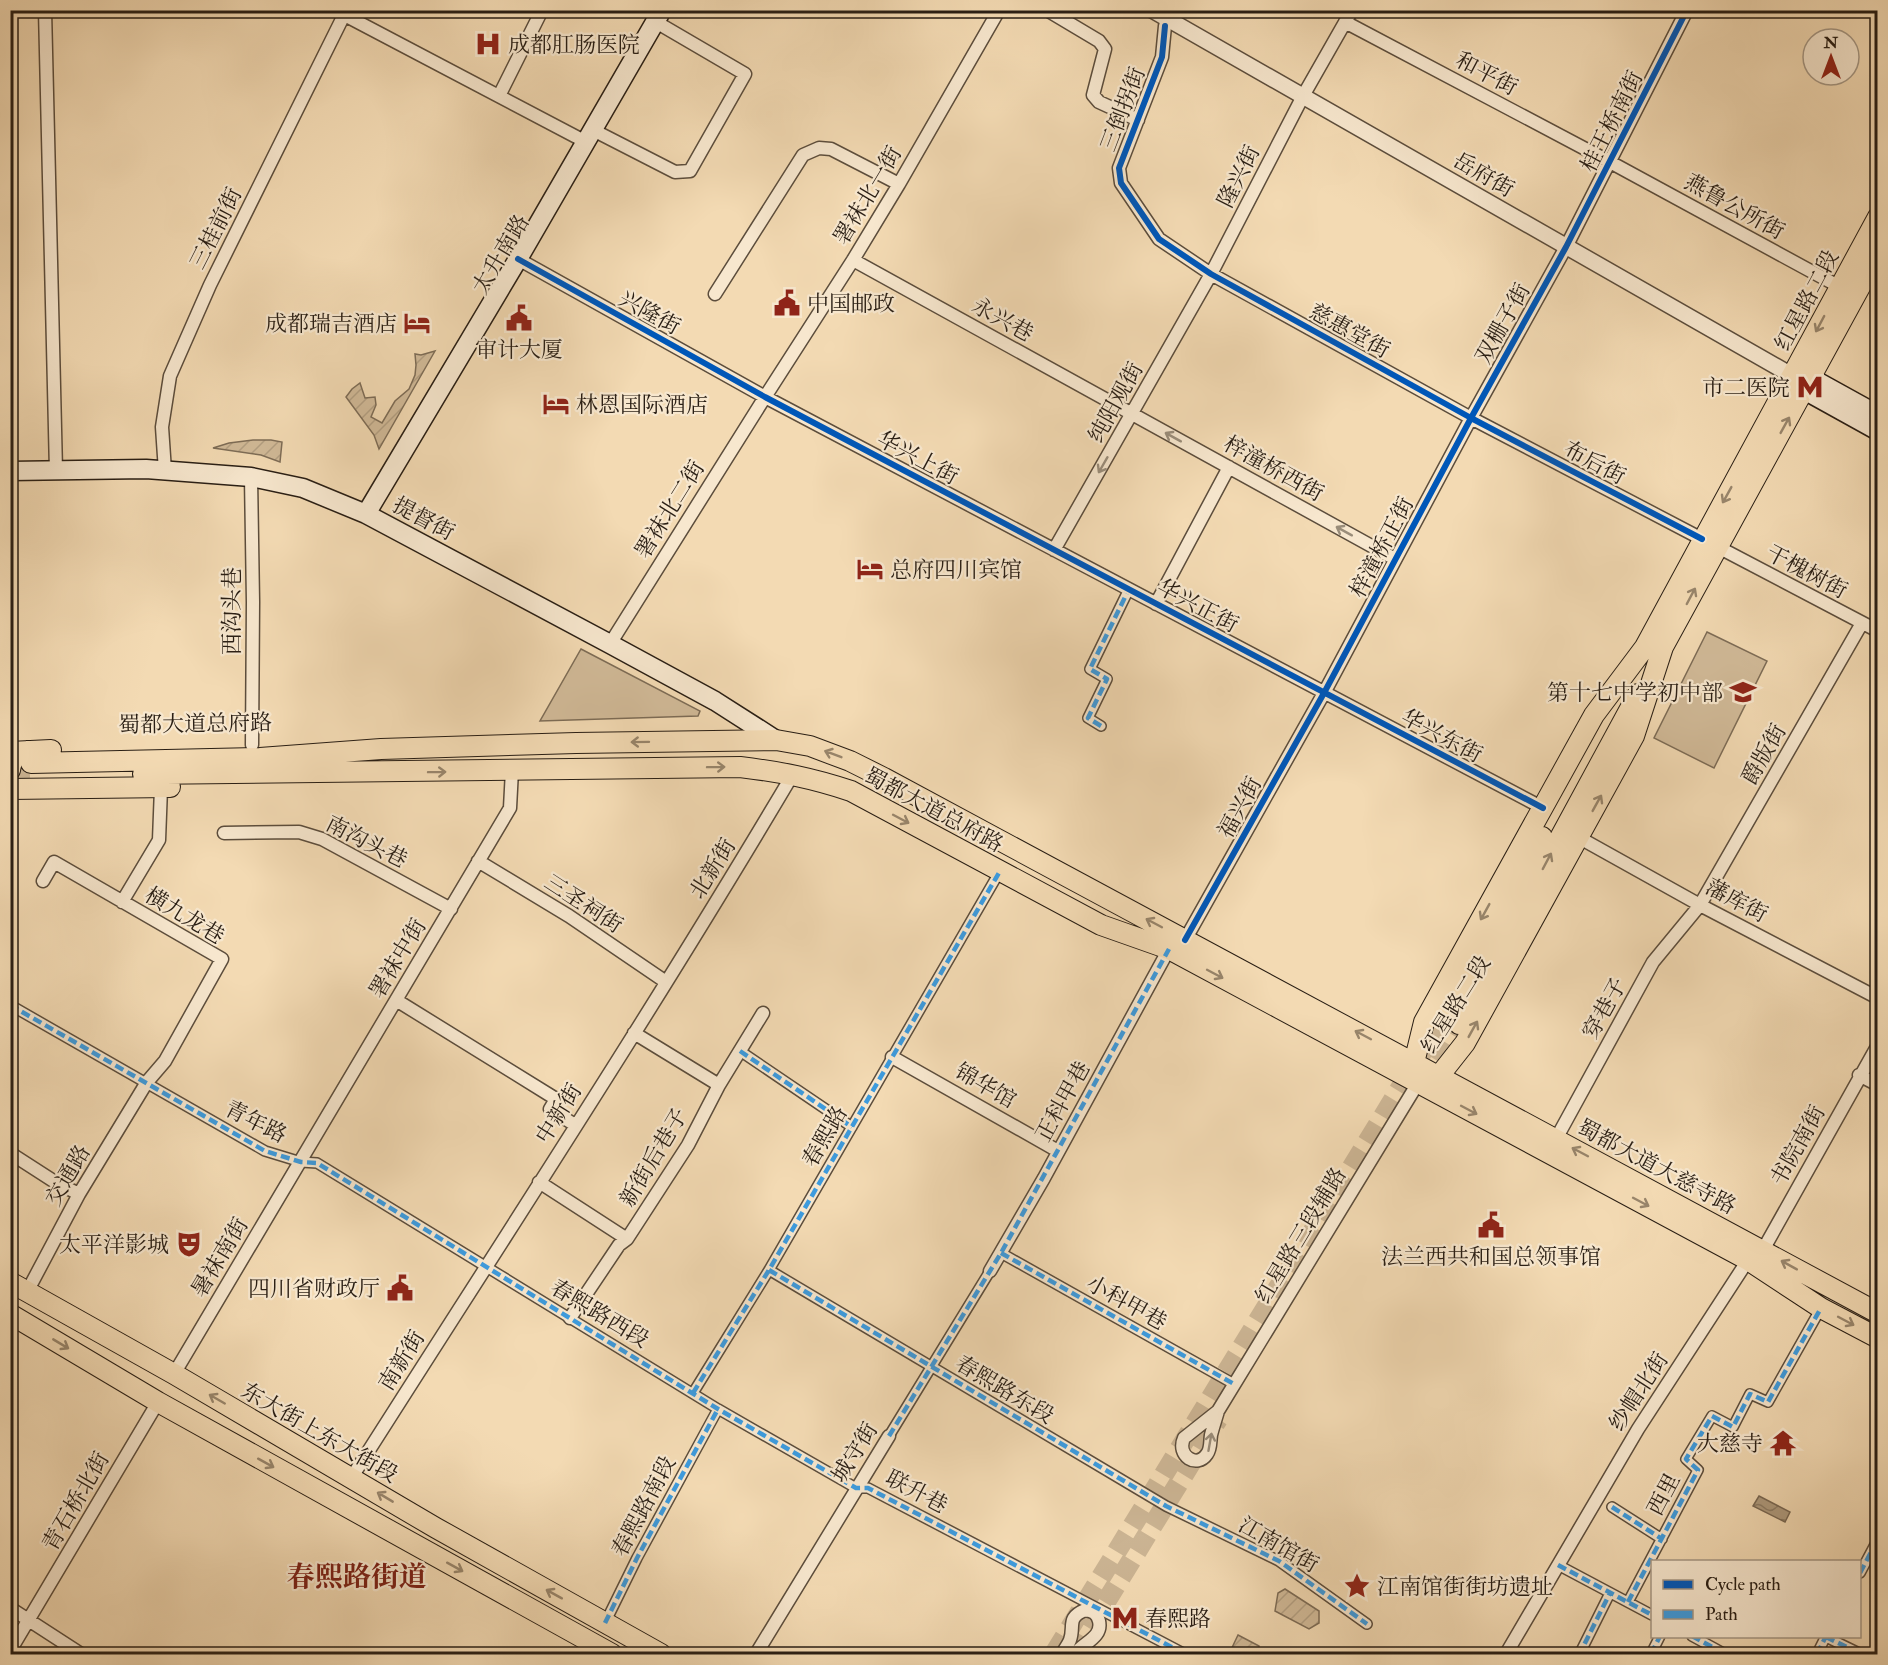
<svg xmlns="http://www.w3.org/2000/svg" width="1888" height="1665" font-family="'IM FELL Double Pica','Noto Serif SC',serif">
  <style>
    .park { fill: #d1ba98; stroke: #7d6c56; stroke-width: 1.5 }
    .garden { fill: url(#garden-furrows); stroke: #7d6c56; stroke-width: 1.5 }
    .water { fill: url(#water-waves); stroke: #796853; stroke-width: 1.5 }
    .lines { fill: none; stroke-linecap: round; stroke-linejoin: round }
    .primary-tunnel { stroke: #cbb493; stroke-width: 20; stroke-dasharray: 20 10; stroke-linecap: butt }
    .pedestrian-casing { stroke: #5c4d3c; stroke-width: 12 }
    .minor-casing { stroke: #5c4d3c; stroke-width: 15 }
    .tertiary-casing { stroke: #5c4d3c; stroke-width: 18 }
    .secondary-casing { stroke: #291e14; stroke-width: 21 }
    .primary-casing { stroke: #291e14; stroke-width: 22 }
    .pedestrian { stroke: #f7e7ce; stroke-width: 9 }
    .minor { stroke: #f7e7ce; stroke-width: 12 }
    .tertiary { stroke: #f7e7ce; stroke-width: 15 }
    .secondary { stroke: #f7e7ce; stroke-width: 18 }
    .primary { stroke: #f3dab3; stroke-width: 20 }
    .quiet { stroke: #3d9bde; stroke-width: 4.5; stroke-dasharray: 9 4.5; stroke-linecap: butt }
    .cycleway-casing { stroke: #f7e7ce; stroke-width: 10 }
    .cycleway { stroke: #0057b8; stroke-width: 6 }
    .oneway { stroke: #98856b }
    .oneway2 { stroke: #9a8d7a }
    .labels { text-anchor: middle; stroke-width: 4.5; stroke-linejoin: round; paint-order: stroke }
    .poi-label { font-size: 22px; fill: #291e14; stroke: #f7e7ce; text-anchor: start }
    .street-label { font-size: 22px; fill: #291e14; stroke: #f7e7ce }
    .district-label { font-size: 28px; font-weight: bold; fill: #7a1f14; stroke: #f7e7ce }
  </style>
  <defs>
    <pattern id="garden-furrows" width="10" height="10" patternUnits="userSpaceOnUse" patternTransform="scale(1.5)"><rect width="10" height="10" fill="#d1ba98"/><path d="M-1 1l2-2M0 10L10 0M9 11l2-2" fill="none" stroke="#b39f82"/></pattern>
    <pattern id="water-waves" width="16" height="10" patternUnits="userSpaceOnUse" patternTransform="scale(1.5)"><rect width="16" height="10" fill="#ae9a7d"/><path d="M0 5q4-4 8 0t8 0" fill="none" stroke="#8e7d65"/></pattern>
  </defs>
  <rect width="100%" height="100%" fill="#f3dab3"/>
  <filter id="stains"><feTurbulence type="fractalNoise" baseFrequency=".00333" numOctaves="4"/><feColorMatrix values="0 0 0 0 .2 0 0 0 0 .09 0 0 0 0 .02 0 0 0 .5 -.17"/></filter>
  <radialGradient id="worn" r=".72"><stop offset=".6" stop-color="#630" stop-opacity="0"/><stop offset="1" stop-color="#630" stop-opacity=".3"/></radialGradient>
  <path class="park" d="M1707,632L1767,661L1714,768L1654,738Z
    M581,649L700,711L698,716L540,721Z"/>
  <path class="garden" d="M435,351L379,449L374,435L346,397L352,389L360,383L365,398L375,397L376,405L371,417L382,423L395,401L409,389L415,375L416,365L415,354L421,355Z
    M253,440H271L282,442L280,462L261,455L213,448L229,443Z
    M1285,1589L1319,1611V1623L1309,1629L1275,1611L1278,1593Z
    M1238,1635L1259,1646V1654H1229Z"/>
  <path class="water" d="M1759,1496L1790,1512L1785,1522L1753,1506Z"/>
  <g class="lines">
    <path class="primary-tunnel" d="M10,777L31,776
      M1421,1086L1459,1024
      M1054,1654L1445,1015
      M1074,1654L1218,1419"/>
    <g class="pedestrian-casing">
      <path id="pedestrian" d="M1101,726L1088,718L1107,679L1090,669L1129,589
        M10,1005L265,1151L301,1162L317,1163L718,1409L856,1488H868L1185,1654
        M740,1051L852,1127
        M1001,1253L1234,1384
        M769,1270L1166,1506L1279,1561L1367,1624
        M693,1393L769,1270L1000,871
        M889,1436L990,1271
        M1612,1507L1662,1539
        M1558,1565L1652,1615
        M1860,1573L1878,1539
        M1628,1602L1698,1470L1686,1459L1712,1416L1733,1427L1750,1394L1768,1402L1821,1308
        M605,1623L637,1558L718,1409
        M1692,1636L1725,1654
        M1826,1637L1861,1654
        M1577,1654L1580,1653L1610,1593
        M1651,1654L1660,1636
        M1817,1654L1826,1636"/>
    </g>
    <g class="minor-casing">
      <path id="minor" d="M45,10L56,471
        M335,10L586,142
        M1047,10L1099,41L1105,49L1093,95L1099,102L1138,120
        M1345,22L1610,162L1840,287
        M1165,26L1162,57L1119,168L1121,183L1159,239L1211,274L1471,418L1702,539
        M499,96L542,10
        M593,130L675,172L690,171L745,74L656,22
        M518,259L765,397L1543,808
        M853,260L1395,559
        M715,294L803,155L819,148L831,149L899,184
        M165,471L162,427L170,376L210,285L344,15
        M251,477L253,602L252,745
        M1718,547L1878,631
        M1054,550L1211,274L1303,96L1352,10
        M1156,604L1229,467
        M610,644L765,397L853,260L899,184L999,10
        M224,833L299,832L322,839L451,909
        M1578,837L1700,905L1878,998
        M478,861L569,916L666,982
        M122,902L159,840L161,788
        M1185,940L1324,693L1471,418L1566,247L1687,10
        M396,1000L556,1099L550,1109L575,1125
        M634,1033L719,1085
        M892,1057L1058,1151
        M1859,1075L1878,1085
        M1556,1139L1653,962L1700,905L1862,623
        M10,1153L55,1182L79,1194
        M539,1182L627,1239
        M990,1271L1044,1178L1169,949
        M27,1292L79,1194L147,1082L165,1061L222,959L54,862L43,881
        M570,1318L619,1245L627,1239L688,1145L719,1085L763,1013
        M174,1374L510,808L512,770
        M1218,1411L1184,1438C1176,1456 1197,1469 1207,1454C1211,1449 1210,1441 1211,1435C1213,1427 1216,1418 1218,1411L1418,1083
        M352,1477C500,1244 652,1012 793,774
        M10,1608L81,1654
        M10,1651L158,1402
        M756,1654L889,1436
        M1062,1654C1064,1650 1068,1645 1070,1640C1075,1626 1066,1618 1085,1610C1092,1611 1097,1613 1099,1621C1103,1638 1082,1643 1075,1654
        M1506,1654L1638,1429L1748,1260L1763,1250L1878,1045"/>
    </g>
    <g class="tertiary-casing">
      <path id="tertiary" d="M1152,10L1793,376"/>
    </g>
    <g class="secondary-casing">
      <path id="secondary" d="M1796,376L1811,378L1878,415
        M1796,380L1804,390L1878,431
        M10,471L146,469L251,477L303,488L366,514L610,644L715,701L776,740
        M366,514L518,259L662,10"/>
    </g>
    <g class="primary-casing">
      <path id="primary" d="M10,752L51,750
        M31,763L260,758L381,749L576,743L776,740L810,746L850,761L884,778L1878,1313
        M10,770C12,758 15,755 27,751
        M143,774L740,767C781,772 812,778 851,791L1101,925L1169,949L1748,1260L1821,1308L1878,1338
        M10,789L170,787
        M1445,1015L1542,837
        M1459,1024L1638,694
        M1416,1074L1414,1063L1424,1022L1594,715L1645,647L1878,217
        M1428,1080L1439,1076L1465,1043L1634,736L1663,647L1878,254
        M10,1282L174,1374L436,1528L661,1654
        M10,1314L158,1402L612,1654"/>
    </g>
    <use href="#pedestrian" class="pedestrian"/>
    <use href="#minor" class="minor"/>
    <use href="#tertiary" class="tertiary"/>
    <use href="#secondary" class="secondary"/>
    <use href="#primary" class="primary"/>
    <path class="quiet" d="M1101,726L1088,718L1107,679L1090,669L1129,589
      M10,1005L265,1151L301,1162L317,1163L718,1409L856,1488H868L1185,1654
      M740,1051L852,1127
      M1001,1253L1234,1384
      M769,1270L1166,1506L1279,1561L1367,1624
      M693,1393L769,1270L1000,871
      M889,1436L1001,1253L1169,949
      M1612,1507L1662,1539
      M1558,1565L1652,1615
      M1860,1573L1878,1539
      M1628,1602L1698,1470L1686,1459L1712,1416L1733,1427L1750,1394L1768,1402L1821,1308
      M605,1623L637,1558L718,1409
      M1692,1636L1725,1654
      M1826,1637L1861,1654
      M1577,1654L1580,1653L1610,1593
      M1651,1654L1660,1636
      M1817,1654L1826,1636"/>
    <g class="cycleway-casing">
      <path id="cycleway" d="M1165,26L1162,57L1119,168L1121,183L1159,239L1211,274L1471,418L1702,539
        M518,259L765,397L1543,808
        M1185,940L1324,693L1471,418L1566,247L1687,10"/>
    </g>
    <use href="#cycleway" class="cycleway"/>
  </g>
  <defs><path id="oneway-shaft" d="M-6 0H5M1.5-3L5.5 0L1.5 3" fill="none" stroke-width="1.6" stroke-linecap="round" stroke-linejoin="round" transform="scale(1.5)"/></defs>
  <g class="oneway">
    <use href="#oneway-shaft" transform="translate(1820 324) rotate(118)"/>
    <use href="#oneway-shaft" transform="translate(1785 425) rotate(-61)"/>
    <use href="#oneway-shaft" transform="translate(1727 495) rotate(119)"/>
    <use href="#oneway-shaft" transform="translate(1691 596) rotate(-62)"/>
    <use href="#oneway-shaft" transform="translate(640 742) rotate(179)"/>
    <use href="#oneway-shaft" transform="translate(833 754) rotate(-159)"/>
    <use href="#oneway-shaft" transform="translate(716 767) rotate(-1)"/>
    <use href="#oneway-shaft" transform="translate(437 772) rotate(-1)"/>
    <use href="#oneway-shaft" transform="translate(1597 803) rotate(-61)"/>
    <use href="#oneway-shaft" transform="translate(901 819) rotate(28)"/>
    <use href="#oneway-shaft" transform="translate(1547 861) rotate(-62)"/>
    <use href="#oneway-shaft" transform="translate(1485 912) rotate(119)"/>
    <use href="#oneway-shaft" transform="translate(1154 923) rotate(-152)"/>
    <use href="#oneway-shaft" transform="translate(1215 974) rotate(28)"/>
    <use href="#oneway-shaft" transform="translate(1473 1029) rotate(-61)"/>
    <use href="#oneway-shaft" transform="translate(1363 1035) rotate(-152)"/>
    <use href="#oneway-shaft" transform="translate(1469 1110) rotate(28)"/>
    <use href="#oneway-shaft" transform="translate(1580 1152) rotate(-152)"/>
    <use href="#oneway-shaft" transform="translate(1641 1202) rotate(28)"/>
    <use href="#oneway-shaft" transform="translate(1789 1265) rotate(-151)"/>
    <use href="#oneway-shaft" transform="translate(1846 1321) rotate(28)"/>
    <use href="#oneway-shaft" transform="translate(61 1344) rotate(31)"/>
    <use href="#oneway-shaft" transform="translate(217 1399) rotate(-150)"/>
    <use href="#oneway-shaft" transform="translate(266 1463) rotate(29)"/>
    <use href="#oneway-shaft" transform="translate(385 1497) rotate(-149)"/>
    <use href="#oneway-shaft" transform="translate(455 1567) rotate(29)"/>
    <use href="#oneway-shaft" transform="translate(554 1594) rotate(-151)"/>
  </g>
  <g class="oneway2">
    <use href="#oneway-shaft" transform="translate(1173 437) rotate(-151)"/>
    <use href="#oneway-shaft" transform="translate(1103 465) rotate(120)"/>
    <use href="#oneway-shaft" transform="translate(1344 531) rotate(-151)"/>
    <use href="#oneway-shaft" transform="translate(1210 1442) rotate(-80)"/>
  </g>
  <defs>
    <g id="hospital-bare" transform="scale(2.07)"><path d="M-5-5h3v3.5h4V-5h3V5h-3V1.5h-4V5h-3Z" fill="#8f2418" stroke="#f7e7ce" stroke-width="2.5" paint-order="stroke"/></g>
    <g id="civic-bare" transform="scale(2.07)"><path d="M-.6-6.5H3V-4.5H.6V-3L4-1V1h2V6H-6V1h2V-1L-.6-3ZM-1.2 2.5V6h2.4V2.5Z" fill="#8f2418" stroke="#f7e7ce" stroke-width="2.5" paint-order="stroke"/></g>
    <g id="hotel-bare" transform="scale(2.07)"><path d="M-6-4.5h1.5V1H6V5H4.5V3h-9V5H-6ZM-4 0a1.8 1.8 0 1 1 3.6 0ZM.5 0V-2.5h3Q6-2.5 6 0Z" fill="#8f2418" stroke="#f7e7ce" stroke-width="2.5" paint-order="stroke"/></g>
    <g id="metro-bare" transform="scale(2.07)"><path d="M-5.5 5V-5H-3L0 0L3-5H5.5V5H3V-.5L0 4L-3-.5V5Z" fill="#8f2418" stroke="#f7e7ce" stroke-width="2.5" paint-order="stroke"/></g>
    <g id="school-bare" transform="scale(2.07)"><path d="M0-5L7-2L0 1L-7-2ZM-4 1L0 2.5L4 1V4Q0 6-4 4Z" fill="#8f2418" stroke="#f7e7ce" stroke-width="2.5" paint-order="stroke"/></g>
    <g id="theatre-bare" transform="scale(2.07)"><path d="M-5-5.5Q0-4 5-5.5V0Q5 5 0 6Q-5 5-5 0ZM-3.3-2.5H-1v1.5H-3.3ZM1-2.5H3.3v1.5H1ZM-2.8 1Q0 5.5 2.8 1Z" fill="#8f2418" stroke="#f7e7ce" stroke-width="2.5" paint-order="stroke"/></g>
    <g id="temple-bare" transform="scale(2.07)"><path d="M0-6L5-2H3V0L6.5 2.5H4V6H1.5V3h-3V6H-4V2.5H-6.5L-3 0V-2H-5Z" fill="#8f2418" stroke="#f7e7ce" stroke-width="2.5" paint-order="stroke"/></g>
    <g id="sight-bare" transform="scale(2.07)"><path d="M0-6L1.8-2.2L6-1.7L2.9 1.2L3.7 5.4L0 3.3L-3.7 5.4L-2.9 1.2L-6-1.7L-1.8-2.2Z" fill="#8f2418" stroke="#f7e7ce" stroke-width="2.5" paint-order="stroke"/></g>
  </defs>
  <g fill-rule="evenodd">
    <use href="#hospital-bare" x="488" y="44"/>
    <use href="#civic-bare" x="787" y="303"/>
    <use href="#civic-bare" x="519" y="318"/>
    <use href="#hotel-bare" x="417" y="323"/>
    <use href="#metro-bare" x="1810" y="387"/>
    <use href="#hotel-bare" x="556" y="404"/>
    <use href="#hotel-bare" x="870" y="569"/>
    <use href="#school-bare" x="1743" y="692"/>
    <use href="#civic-bare" x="1491" y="1225"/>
    <use href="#theatre-bare" x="189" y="1244"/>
    <use href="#civic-bare" x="400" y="1288"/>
    <use href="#temple-bare" x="1783" y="1443"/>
    <use href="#sight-bare" x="1357" y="1586"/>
    <use href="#metro-bare" x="1125" y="1618"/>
  </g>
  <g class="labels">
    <g class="poi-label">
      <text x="508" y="52">成都肛肠医院</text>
      <text x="807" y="311">中国邮政</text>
      <text x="397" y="331" text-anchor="end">成都瑞吉酒店</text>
      <text x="519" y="357" text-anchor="middle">审计大厦</text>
      <text x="1790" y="395" text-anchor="end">市二医院</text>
      <text x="576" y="412">林恩国际酒店</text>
      <text x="890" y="577">总府四川宾馆</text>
      <text x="1723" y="700" text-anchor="end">第十七中学初中部</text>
      <text x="169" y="1252" text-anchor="end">太平洋影城</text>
      <text x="1491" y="1264" text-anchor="middle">法兰西共和国总领事馆</text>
      <text x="380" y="1296" text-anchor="end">四川省财政厅</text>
      <text x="1763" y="1451" text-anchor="end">大慈寺</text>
      <text x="1377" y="1594">江南馆街街坊遗址</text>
      <text x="1145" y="1626">春熙路</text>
    </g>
    <g class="street-label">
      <text transform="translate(1487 73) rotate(28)" y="8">和平街</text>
      <text transform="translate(1122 109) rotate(-69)" y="8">三倒拐街</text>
      <text transform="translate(1611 121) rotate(-63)" y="8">桂王桥南街</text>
      <text transform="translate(1484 174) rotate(30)" y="8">岳府街</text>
      <text transform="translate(1238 176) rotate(-63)" y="8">隆兴街</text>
      <text transform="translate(867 195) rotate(-59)" y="8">署袜北一街</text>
      <text transform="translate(1735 206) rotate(29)" y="8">燕鲁公所街</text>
      <text transform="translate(215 228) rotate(-63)" y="8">三桂前街</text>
      <text transform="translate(500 254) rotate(-59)" y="8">太升南路</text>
      <text transform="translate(1806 300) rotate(-62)" y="8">红星路二段</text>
      <text transform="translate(650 312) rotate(29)" y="8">兴隆街</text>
      <text transform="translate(1003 319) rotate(29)" y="8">永兴巷</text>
      <text transform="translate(1502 323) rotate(-61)" y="8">双栅子街</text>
      <text transform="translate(1350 330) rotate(29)" y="8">慈惠堂街</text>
      <text transform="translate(1115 402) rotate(-61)" y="8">纯阳观街</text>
      <text transform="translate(918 457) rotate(28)" y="8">华兴上街</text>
      <text transform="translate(1595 462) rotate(28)" y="8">布后街</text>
      <text transform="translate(1274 468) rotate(29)" y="8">梓潼桥西街</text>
      <text transform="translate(669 509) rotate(-58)" y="8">署袜北二街</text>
      <text transform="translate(424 518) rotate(28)" y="8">提督街</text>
      <text transform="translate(1381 547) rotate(-62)" y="8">梓潼桥正街</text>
      <text transform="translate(1807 571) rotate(28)" y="8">干槐树街</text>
      <text transform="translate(1198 605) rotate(28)" y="8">华兴正街</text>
      <text transform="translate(231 611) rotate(-90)" y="8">西沟头巷</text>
      <text transform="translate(195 723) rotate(-1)" y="8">蜀都大道总府路</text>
      <text transform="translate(1442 735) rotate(28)" y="8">华兴东街</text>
      <text transform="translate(1763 754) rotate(-60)" y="8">爵版街</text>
      <text transform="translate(1239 807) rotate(-61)" y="8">福兴街</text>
      <text transform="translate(934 809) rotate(28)" y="8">蜀都大道总府路</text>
      <text transform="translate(367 841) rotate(27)" y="8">南沟头巷</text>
      <text transform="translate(712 868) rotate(-58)" y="8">北新街</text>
      <text transform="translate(1737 900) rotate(28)" y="8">藩库街</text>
      <text transform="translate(584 903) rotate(33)" y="8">三圣祠街</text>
      <text transform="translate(185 915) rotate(31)" y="8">横九龙巷</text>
      <text transform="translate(397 958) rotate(-59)" y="8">署袜中街</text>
      <text transform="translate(1455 1004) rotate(-58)" y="8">红星路二段</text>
      <text transform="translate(1604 1008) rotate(-61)" y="8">穿巷子</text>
      <text transform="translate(986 1085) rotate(30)" y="8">锦华馆</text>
      <text transform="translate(1062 1101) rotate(-61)" y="8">正科甲巷</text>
      <text transform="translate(558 1113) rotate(-58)" y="8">中新街</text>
      <text transform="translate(256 1121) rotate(27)" y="8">青年路</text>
      <text transform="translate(824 1136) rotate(-60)" y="8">春熙路</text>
      <text transform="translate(1797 1145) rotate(-61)" y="8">书院南街</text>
      <text transform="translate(653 1157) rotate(-59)" y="8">新街后巷子</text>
      <text transform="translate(1657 1166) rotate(28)" y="8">蜀都大道大慈寺路</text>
      <text transform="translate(67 1175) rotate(-60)" y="8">交通路</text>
      <text transform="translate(1300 1235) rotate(-59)" y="8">红星路三段辅路</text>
      <text transform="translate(219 1257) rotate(-59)" y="8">暑袜南街</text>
      <text transform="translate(1127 1302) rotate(29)" y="8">小科甲巷</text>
      <text transform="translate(600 1313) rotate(31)" y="8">春熙路西段</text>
      <text transform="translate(401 1360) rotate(-58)" y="8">南新街</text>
      <text transform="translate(1005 1389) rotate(31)" y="8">春熙路东段</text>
      <text transform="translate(1638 1391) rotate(-57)" y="8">纱帽北街</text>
      <text transform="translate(320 1432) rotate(30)" y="8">东大街上东大街段</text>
      <text transform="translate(854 1452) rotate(-58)" y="8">城守街</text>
      <text transform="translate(917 1491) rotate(28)" y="8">联升巷</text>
      <text transform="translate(1663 1494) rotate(-62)" y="8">西里</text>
      <text transform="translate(75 1501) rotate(-60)" y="8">青石桥北街</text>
      <text transform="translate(643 1506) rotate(-62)" y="8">春熙路南段</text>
      <text transform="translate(1279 1544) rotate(30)" y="8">江南馆街</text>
    </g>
    <g class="district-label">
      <text x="357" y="1586">春熙路街道</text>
    </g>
  </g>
  <rect width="1888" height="1665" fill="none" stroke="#f3dab3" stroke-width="36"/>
  <rect x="12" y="12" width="1864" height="1641" fill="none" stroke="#291e14" stroke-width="3"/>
  <rect x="18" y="18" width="1852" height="1629" fill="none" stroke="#291e14" stroke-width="1.5"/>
  <rect x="1651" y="1560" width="210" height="78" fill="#f7e7ce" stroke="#a59784" stroke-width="1.5"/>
  <rect x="1663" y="1580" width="30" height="9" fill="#0057b8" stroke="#a59784" stroke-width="1.5"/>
  <text x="1705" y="1590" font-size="18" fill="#291e14">Cycle path</text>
  <rect x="1663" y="1610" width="30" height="9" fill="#3d9bde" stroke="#a59784" stroke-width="1.5"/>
  <text x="1705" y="1620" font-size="18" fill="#291e14">Path</text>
  <g transform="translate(1831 57)"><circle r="28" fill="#f7e7ce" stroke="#a59784" stroke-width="1.5"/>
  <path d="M0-4.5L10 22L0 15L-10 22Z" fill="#8f2418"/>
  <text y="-9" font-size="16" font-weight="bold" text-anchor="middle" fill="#291e14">N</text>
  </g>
  <rect width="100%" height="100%" filter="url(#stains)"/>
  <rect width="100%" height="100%" fill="url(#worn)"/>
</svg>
